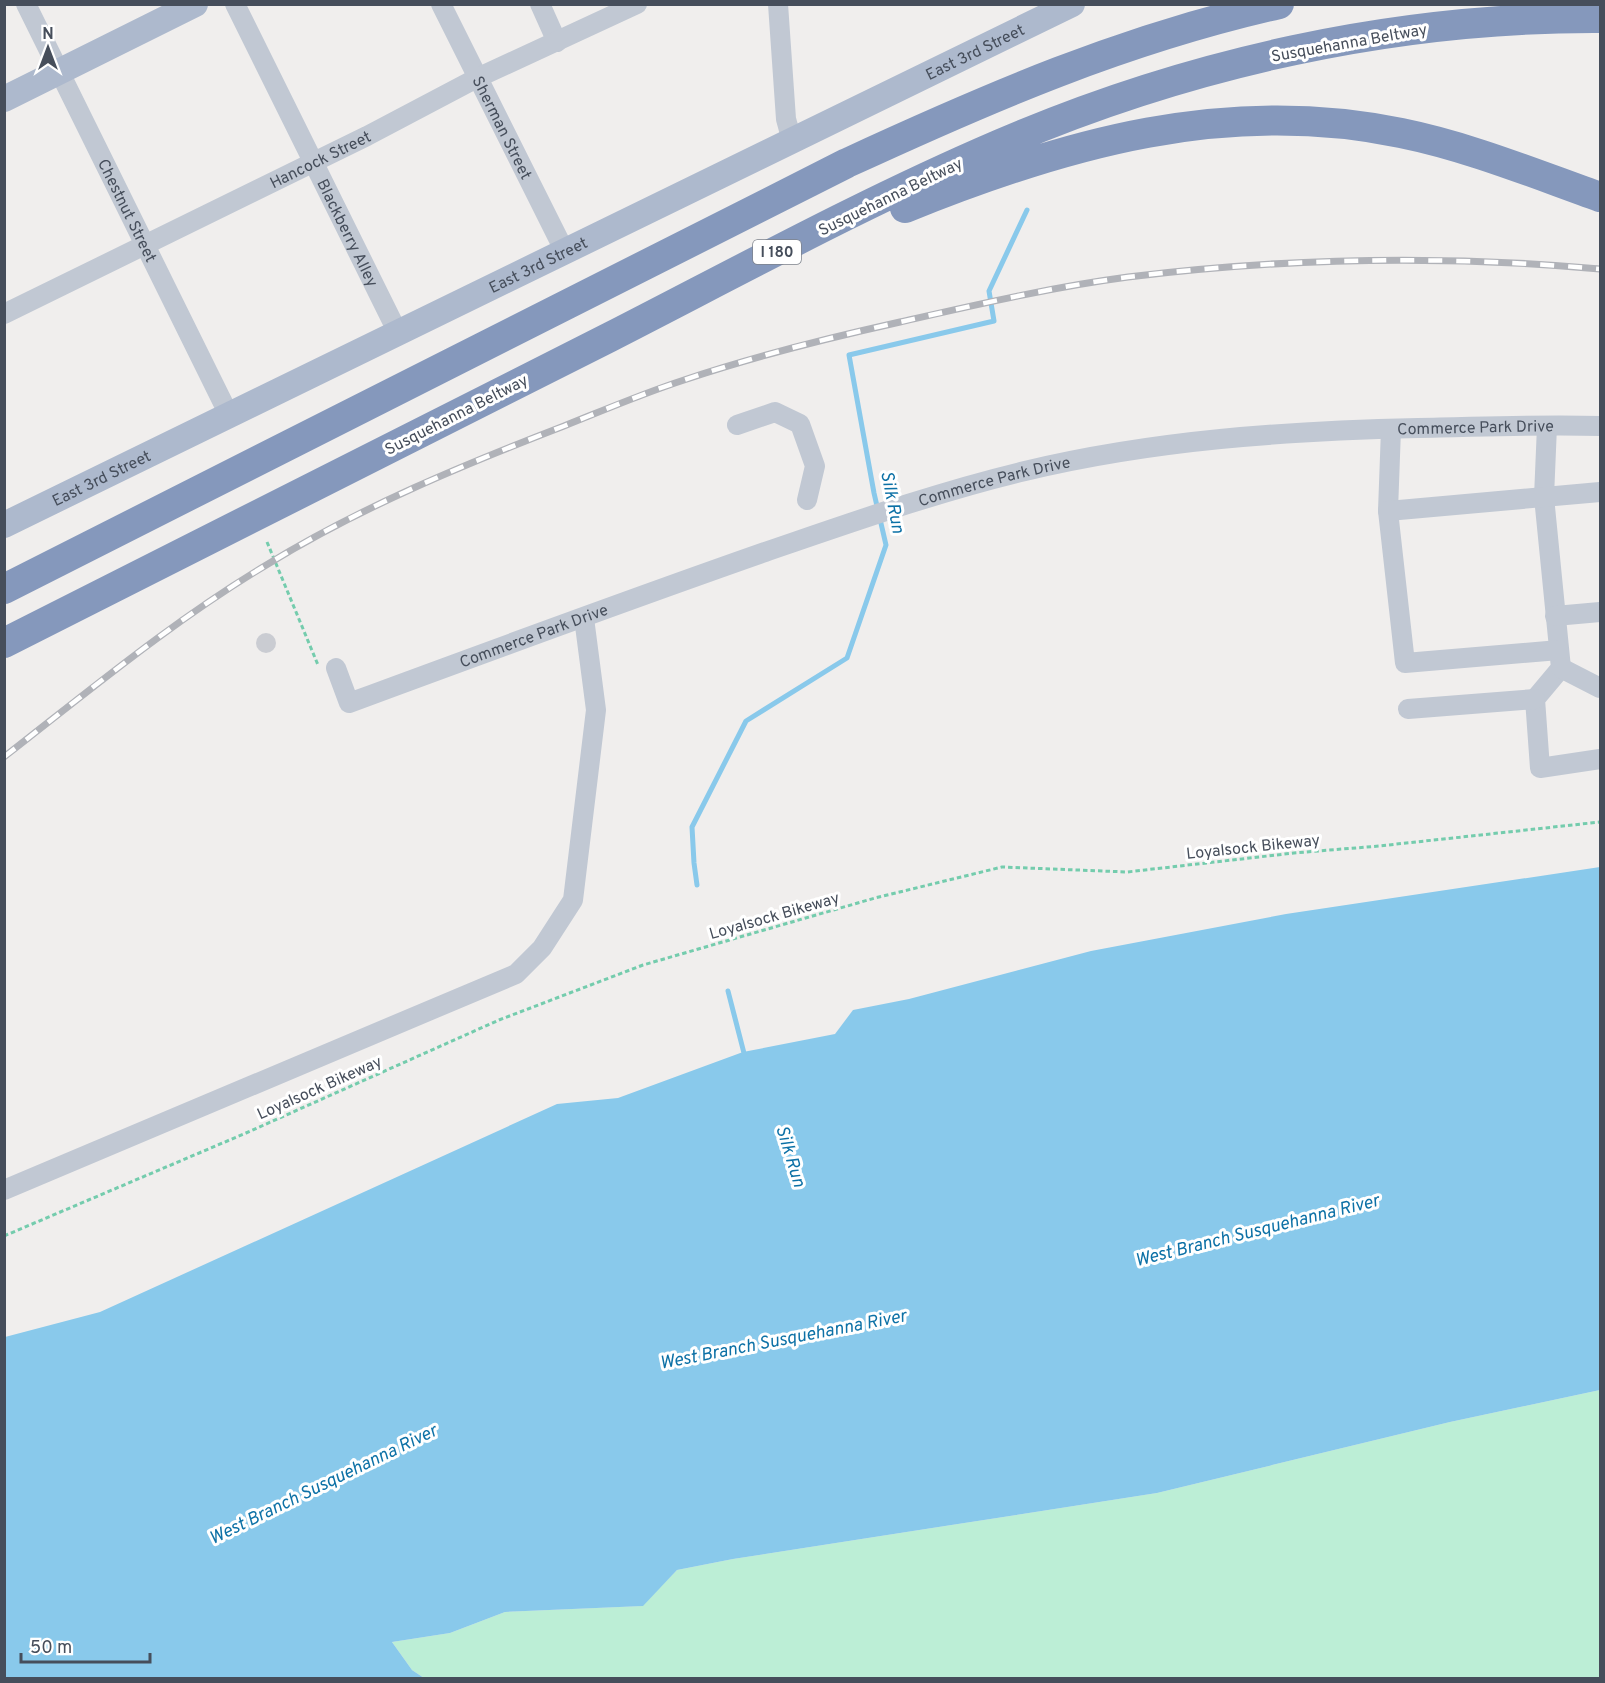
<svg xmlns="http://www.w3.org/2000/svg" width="1605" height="1683" font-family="Overpass,sans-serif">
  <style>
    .green { fill: #bceed6 }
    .water { fill: #89c9eb }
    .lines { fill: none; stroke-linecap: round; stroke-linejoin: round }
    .stream { stroke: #89c9eb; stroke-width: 5 }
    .building { fill: #caccd2 }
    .path { stroke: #74ccad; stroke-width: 3; stroke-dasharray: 4.5 3; stroke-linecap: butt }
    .minor { stroke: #c1c8d3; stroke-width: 20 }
    .major { stroke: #adb9cd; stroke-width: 26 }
    .highway { stroke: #8598bc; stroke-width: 30 }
    .rail-casing { stroke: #b0b2b8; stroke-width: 7 }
    .rail { stroke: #fff; stroke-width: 4.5; stroke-dasharray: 14; stroke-linecap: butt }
    .labels { text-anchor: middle; stroke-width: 6; stroke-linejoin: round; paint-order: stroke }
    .shield { fill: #fff; stroke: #7e838c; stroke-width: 1.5 }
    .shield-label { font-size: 15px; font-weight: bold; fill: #464e5b }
    .street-label { font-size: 16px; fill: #464e5b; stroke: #fff }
    .water-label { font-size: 18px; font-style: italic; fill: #0d71a6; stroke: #fff }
  </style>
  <rect width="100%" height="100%" fill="#f0eeed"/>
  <path class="green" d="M1600,1390V1678H424L412,1670L392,1642L450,1633L505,1612L642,1606L677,1570L733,1559L1157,1493L1450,1422Z"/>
  <path class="water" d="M1600,867V1390L1450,1422L1157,1493L733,1559L677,1570L643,1606L505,1612L450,1633L392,1642L412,1670L424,1678H5V1337L100,1312L557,1104L618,1098L743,1052L835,1034L853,1010L909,999L1091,951L1286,914Z"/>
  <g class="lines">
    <path class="stream" d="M697,885L694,863L692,827L746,721L847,658L886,545L874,493L849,355L994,321L989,291L1027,210
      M728,991L745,1057"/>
  </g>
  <path class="building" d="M256 643a10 10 0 1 1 20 0a10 10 0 1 1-20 0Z"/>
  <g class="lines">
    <path class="path" d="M267,542L318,665
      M4,1236L246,1133L499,1020L643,965L875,898L1002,867L1127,872L1294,853L1379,846L1600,822"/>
    <g class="minor">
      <path id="s1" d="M26,4L229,415"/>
      <path id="s2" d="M235,4L398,333"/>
      <path id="s3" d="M441,4L565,252"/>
      <path d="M540,4L557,42"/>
      <path d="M778,4L786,119L792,141"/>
      <path id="s4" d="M4,314L367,136L477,78L637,4"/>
      <path d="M737,425L775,412L800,424L815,466L807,500"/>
      <path d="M1547,426L1544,497L1561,668L1535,699L1540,768L1600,759"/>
      <path d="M1391,429L1388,511L1405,663L1559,650"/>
      <path d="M1388,511L1600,492"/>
      <path d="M1555,616L1600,612"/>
      <path id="s5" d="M336,668L349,703C487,652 625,601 765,552C850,523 937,492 1025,471C1154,440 1286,431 1418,428C1479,427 1540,424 1600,426"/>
      <path d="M1561,668L1600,688"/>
      <path d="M1408,709L1535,699"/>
      <path d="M4,1190L516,974L542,948L573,900L596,710L584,618"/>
    </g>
    <g class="major">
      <path d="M4,99L195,4"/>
      <path id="s6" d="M4,525L1072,4"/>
    </g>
    <path class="highway" d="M905,208C1065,143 1228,97 1401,133C1470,147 1535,174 1600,197
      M4,589L847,163C990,97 1124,39 1279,4
      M4,643C206,540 409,439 610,337C739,271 867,201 1000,144C1188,63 1395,17 1600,18"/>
    <g class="rail-casing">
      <path id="rail" d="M4,757C90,690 174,620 268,564C361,507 463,465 564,426C604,410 644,393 684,380C755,356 828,338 900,322C975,305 1052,287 1128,277C1284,258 1444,255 1600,269"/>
    </g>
    <use href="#rail" class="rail"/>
  </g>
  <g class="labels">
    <rect class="shield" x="753" y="240" width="48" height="24" rx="4.5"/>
    <g class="shield-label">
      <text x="777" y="257">I 180</text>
    </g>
    <g class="street-label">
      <text transform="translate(1349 42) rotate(-10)" y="6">Susquehanna Beltway</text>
      <text dy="6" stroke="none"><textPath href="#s6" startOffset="1080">East 3rd Street</textPath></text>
      <text dy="6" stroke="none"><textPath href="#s3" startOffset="138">Sherman Street</textPath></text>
      <text dy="6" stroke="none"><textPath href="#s4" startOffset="352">Hancock Street</textPath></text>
      <text transform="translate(890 196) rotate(-26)" y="6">Susquehanna Beltway</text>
      <text dy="6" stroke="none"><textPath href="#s1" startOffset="230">Chestnut Street</textPath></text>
      <text dy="6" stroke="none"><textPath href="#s2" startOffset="255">Blackberry Alley</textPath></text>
      <text dy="6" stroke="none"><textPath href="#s6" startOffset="594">East 3rd Street</textPath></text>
      <text transform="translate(456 414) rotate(-27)" y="6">Susquehanna Beltway</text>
      <text dy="6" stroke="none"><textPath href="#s5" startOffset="1206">Commerce Park Drive</textPath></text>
      <text dy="6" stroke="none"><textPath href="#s6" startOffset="108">East 3rd Street</textPath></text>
      <text dy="6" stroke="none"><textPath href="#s5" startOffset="720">Commerce Park Drive</textPath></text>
      <text dy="6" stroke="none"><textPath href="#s5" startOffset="234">Commerce Park Drive</textPath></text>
      <text transform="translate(1253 846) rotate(-6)" y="6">Loyalsock Bikeway</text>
      <text transform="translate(774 915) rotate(-16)" y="6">Loyalsock Bikeway</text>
      <text transform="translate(319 1087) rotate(-24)" y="6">Loyalsock Bikeway</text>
    </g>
    <g class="water-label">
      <text transform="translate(893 502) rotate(79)" y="6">Silk Run</text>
      <text transform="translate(791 1156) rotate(73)" y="6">Silk Run</text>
      <text transform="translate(1257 1230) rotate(-14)" y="6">West Branch Susquehanna River</text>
      <text transform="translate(783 1339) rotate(-11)" y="6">West Branch Susquehanna River</text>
      <text transform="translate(323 1484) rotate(-26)" y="6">West Branch Susquehanna River</text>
    </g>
  </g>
  <rect width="1605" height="1683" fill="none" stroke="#464e5b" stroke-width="12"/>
  <g transform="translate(48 48)" stroke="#ffffff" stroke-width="4.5" paint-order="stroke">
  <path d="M0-4.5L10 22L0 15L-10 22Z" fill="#464e5b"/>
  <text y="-9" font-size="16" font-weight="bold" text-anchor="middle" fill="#464e5b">N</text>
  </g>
  <path d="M21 1653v9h129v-9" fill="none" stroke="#464e5b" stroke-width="3"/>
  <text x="30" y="1653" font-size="18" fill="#464e5b" stroke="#ffffff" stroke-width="4.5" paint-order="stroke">50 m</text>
</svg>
